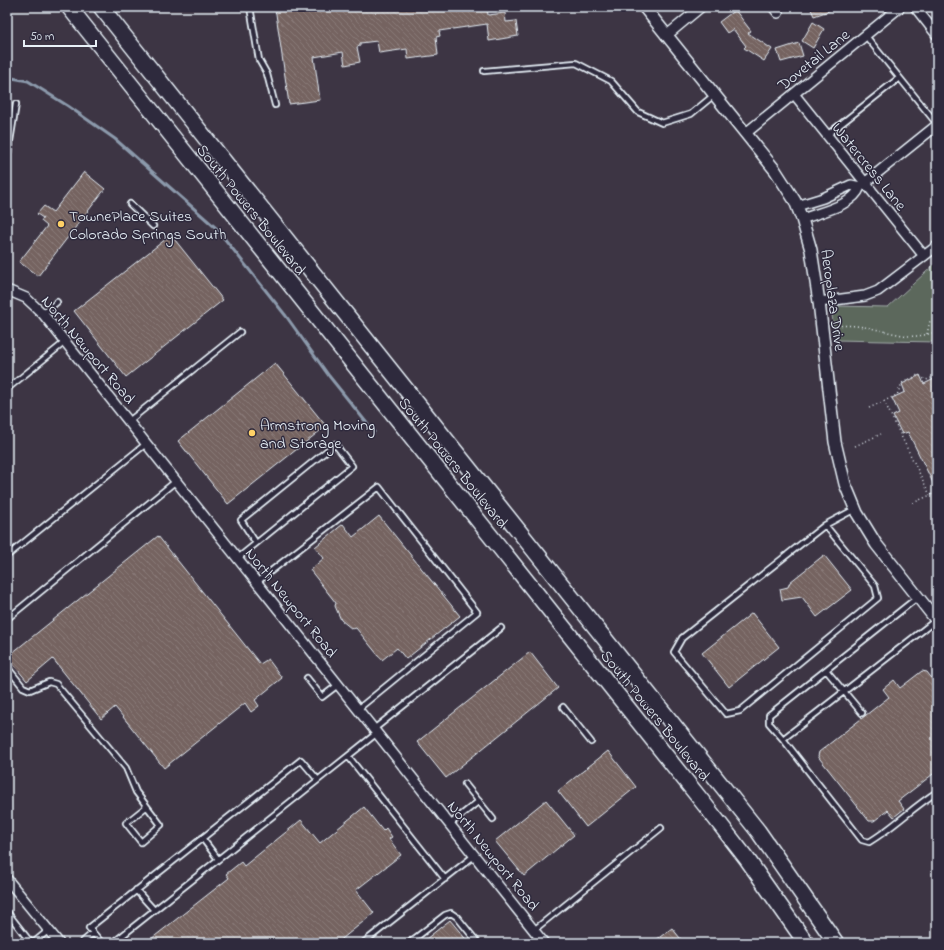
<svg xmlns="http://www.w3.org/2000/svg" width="944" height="950" font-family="'Indie Flower',sans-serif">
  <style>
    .park { fill: #5c675c; stroke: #a2acaa }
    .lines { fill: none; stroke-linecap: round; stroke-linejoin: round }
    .stream { stroke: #8c9aac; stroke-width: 3 }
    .building { fill: url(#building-back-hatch); stroke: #e8f1f8 }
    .service-casing { stroke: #e8f1f8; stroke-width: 8 }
    .minor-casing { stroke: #e8f1f8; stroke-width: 12 }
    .tertiary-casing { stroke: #e8f1f8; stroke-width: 14 }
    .trunk-casing { stroke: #e8f1f8; stroke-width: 18 }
    .path { stroke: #e8f1f8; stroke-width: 1.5; stroke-dasharray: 1 3; stroke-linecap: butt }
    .service { stroke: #2f2a3d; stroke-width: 4.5 }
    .minor { stroke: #2f2a3d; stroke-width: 9 }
    .tertiary { stroke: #2f2a3d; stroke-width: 11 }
    .trunk { stroke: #2f2a3d; stroke-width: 15 }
    .poi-dot { fill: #ffd166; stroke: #2f2a3d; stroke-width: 1.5 }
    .labels { text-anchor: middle; stroke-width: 3; stroke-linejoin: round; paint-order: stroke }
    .street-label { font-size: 16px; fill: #e8f1f8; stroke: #2f2a3d }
    .poi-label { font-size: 16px; fill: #e8f1f8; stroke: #2f2a3d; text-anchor: start }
  </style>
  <defs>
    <pattern id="building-back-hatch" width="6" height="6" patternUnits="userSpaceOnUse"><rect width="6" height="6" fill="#756361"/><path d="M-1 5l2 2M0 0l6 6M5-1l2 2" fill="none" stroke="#897a78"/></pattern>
  </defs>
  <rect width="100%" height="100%" fill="#3d3544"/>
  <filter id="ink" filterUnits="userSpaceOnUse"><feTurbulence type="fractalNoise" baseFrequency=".025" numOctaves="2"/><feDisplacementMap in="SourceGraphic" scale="8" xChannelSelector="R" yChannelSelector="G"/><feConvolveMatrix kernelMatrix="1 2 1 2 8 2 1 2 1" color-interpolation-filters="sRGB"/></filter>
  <g filter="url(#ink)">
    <path class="park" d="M937,262V342L835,340L831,306L888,307Z"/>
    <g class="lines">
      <path class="stream" d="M7,77L28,81L68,106L115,139L216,228L286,316L329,376L374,432"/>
    </g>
    <path class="building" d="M275,7H487L488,15L505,13L506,22L516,21L518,36L489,41L487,24L439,31L440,36L436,37L438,55L408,59L407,49L379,53L377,41L360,43V46L357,47L360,62L345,65L343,52L314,57L320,100L289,104Z
      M810,7H837V8L814,16Z
      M735,10L751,31L748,33L772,49L764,61L744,48L746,46L733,29L727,33L719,22Z
      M813,22L824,29L813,48L802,41Z
      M799,43L803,56L781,62L777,50Z
      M84,172L105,189L38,276L19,262L47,226L41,221L43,218L37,214L44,206L53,212Z
      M171,235L223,300L126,377L74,311Z
      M275,363L326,426L228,504L178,441Z
      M920,375L924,384L934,379L937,384V491L908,432L902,434L893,416L899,413L892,398L905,392L902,384Z
      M379,516L460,616L406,659L397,648L382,660L356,628L352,629L341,620L335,606L336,603L310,570L324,558L315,547L343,524L353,537Z
      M158,536L260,664L268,659L282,678L255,700L259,706L251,712L245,703L164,768L115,707L101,719L53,659L27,681L7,657Z
      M824,555L852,590L817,617L802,597L782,600L780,589L788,587L790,582Z
      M752,613L779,647L729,687L702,653Z
      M530,652L558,688L446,778L417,742Z
      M922,671L927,672L937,685V771L898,801L904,809L894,817L888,810L874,821H869L820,759L818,756L819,752L889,697L883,689L894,680L900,688Z
      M608,751L636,787L586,827L558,791Z
      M546,800L574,835L524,876L495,841Z
      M364,807L383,831L386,828L392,837L389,839L401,855L356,890L374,913L337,943H146L229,878L226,874L241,862L244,866L301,820L320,843Z
      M450,920L469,943H421Z
      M672,928L684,943H652Z"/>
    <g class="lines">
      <g class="service-casing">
        <path id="service" d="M250,7L259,60L267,74L275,105
          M865,35L937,124
          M484,71L576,63L611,81L638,112L662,123L691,114L714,95
          M827,135L899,78
          M7,160L16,104
          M130,204L153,226
          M43,314L57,302
          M7,389L65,342
          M129,421L240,332
          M825,525L875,586L878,598L740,711L726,714L674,652L682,638L825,525L855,509
          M7,556L147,443
          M238,558L352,466L335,444L241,520L256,543
          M257,582L379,487L477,612L358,709
          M918,597L769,715V723L783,739L936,620
          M7,619L176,481
          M7,667L23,687L30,690L49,682L56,684L126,768L136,792L161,825L141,842L126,823L146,807
          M826,670L862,713
          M307,678L322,697L339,684
          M563,707L591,742
          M374,729L501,628
          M783,739L862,840L869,842C893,828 913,807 937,792
          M348,756L445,879
          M465,784L493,819
          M450,824L479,801
          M202,838L218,859
          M136,890L154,910
          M7,912L31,943
          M534,930L661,828
          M33,943L49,930
          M81,943L93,933
          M102,943L89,928L301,760L318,780
          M113,943L377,733
          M363,943L475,855
          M409,943L445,915L451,913L457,917L478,943"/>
      </g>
      <g class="minor-casing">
        <path id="minor" d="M773,7L778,13
          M915,7L937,35
          M666,36L701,7
          M794,94L924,256
          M746,133L900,7
          M861,186L937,125
          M797,206L823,198L851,185L860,187C853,206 820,212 802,219
          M7,290L26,298L43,314L544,943
          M819,302L865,296L878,291L937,246
          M7,879L59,943"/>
      </g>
      <g class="tertiary-casing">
        <path id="tertiary" d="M644,7L775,170L795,201L802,219L811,250L819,302L835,442L845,484L857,513L876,544L937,621"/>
      </g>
      <g class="trunk-casing">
        <path id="trunk" d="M69,7L705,805L747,859L806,943
          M101,7L758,831L836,943"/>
      </g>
      <path class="path" d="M937,324V325
        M837,326C862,323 885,333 909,336C918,337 928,334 937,332
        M927,334L930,321
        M884,401L930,495
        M869,408L897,395L902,383L918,375L926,380L937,376
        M855,446L881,434
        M913,503L937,492"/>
      <use href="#service" class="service"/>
      <use href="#minor" class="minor"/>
      <use href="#tertiary" class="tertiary"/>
      <use href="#trunk" class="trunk"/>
    </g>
  </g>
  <g class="poi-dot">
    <circle cx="61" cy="224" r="4"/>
    <circle cx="252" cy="433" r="4"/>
  </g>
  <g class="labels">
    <g class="street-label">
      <text transform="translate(813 59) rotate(-39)" y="6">Dovetail Lane</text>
      <text transform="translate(870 166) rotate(51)" y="6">Watercress Lane</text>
      <text transform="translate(252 209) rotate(51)" y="6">South Powers Boulevard</text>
      <text transform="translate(834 300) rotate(82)" y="6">Aeroplaza Drive</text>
      <text transform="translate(89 349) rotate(50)" y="6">North Newport Road</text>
      <text transform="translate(454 462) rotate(51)" y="6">South Powers Boulevard</text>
      <text transform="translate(292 602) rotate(51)" y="6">North Newport Road</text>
      <text transform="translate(656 715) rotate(51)" y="6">South Powers Boulevard</text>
      <text transform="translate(494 855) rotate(51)" y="6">North Newport Road</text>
    </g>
    <g class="poi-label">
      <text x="69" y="221">TownePlace Suites<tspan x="69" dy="18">Colorado Springs South</tspan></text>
      <text x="260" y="430">Armstrong Moving<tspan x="260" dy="18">and Storage</tspan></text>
    </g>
  </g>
  <rect width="944" height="950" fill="none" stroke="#2f2a3d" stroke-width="24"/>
  <rect x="12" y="12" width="920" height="926" fill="none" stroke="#e8f1f8" stroke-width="1.5" filter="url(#ink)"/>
  <path d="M24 40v6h72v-6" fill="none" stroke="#e8f1f8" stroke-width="2"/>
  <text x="30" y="40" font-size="12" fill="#e8f1f8" stroke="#2f2a3d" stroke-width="3" paint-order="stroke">50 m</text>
</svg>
